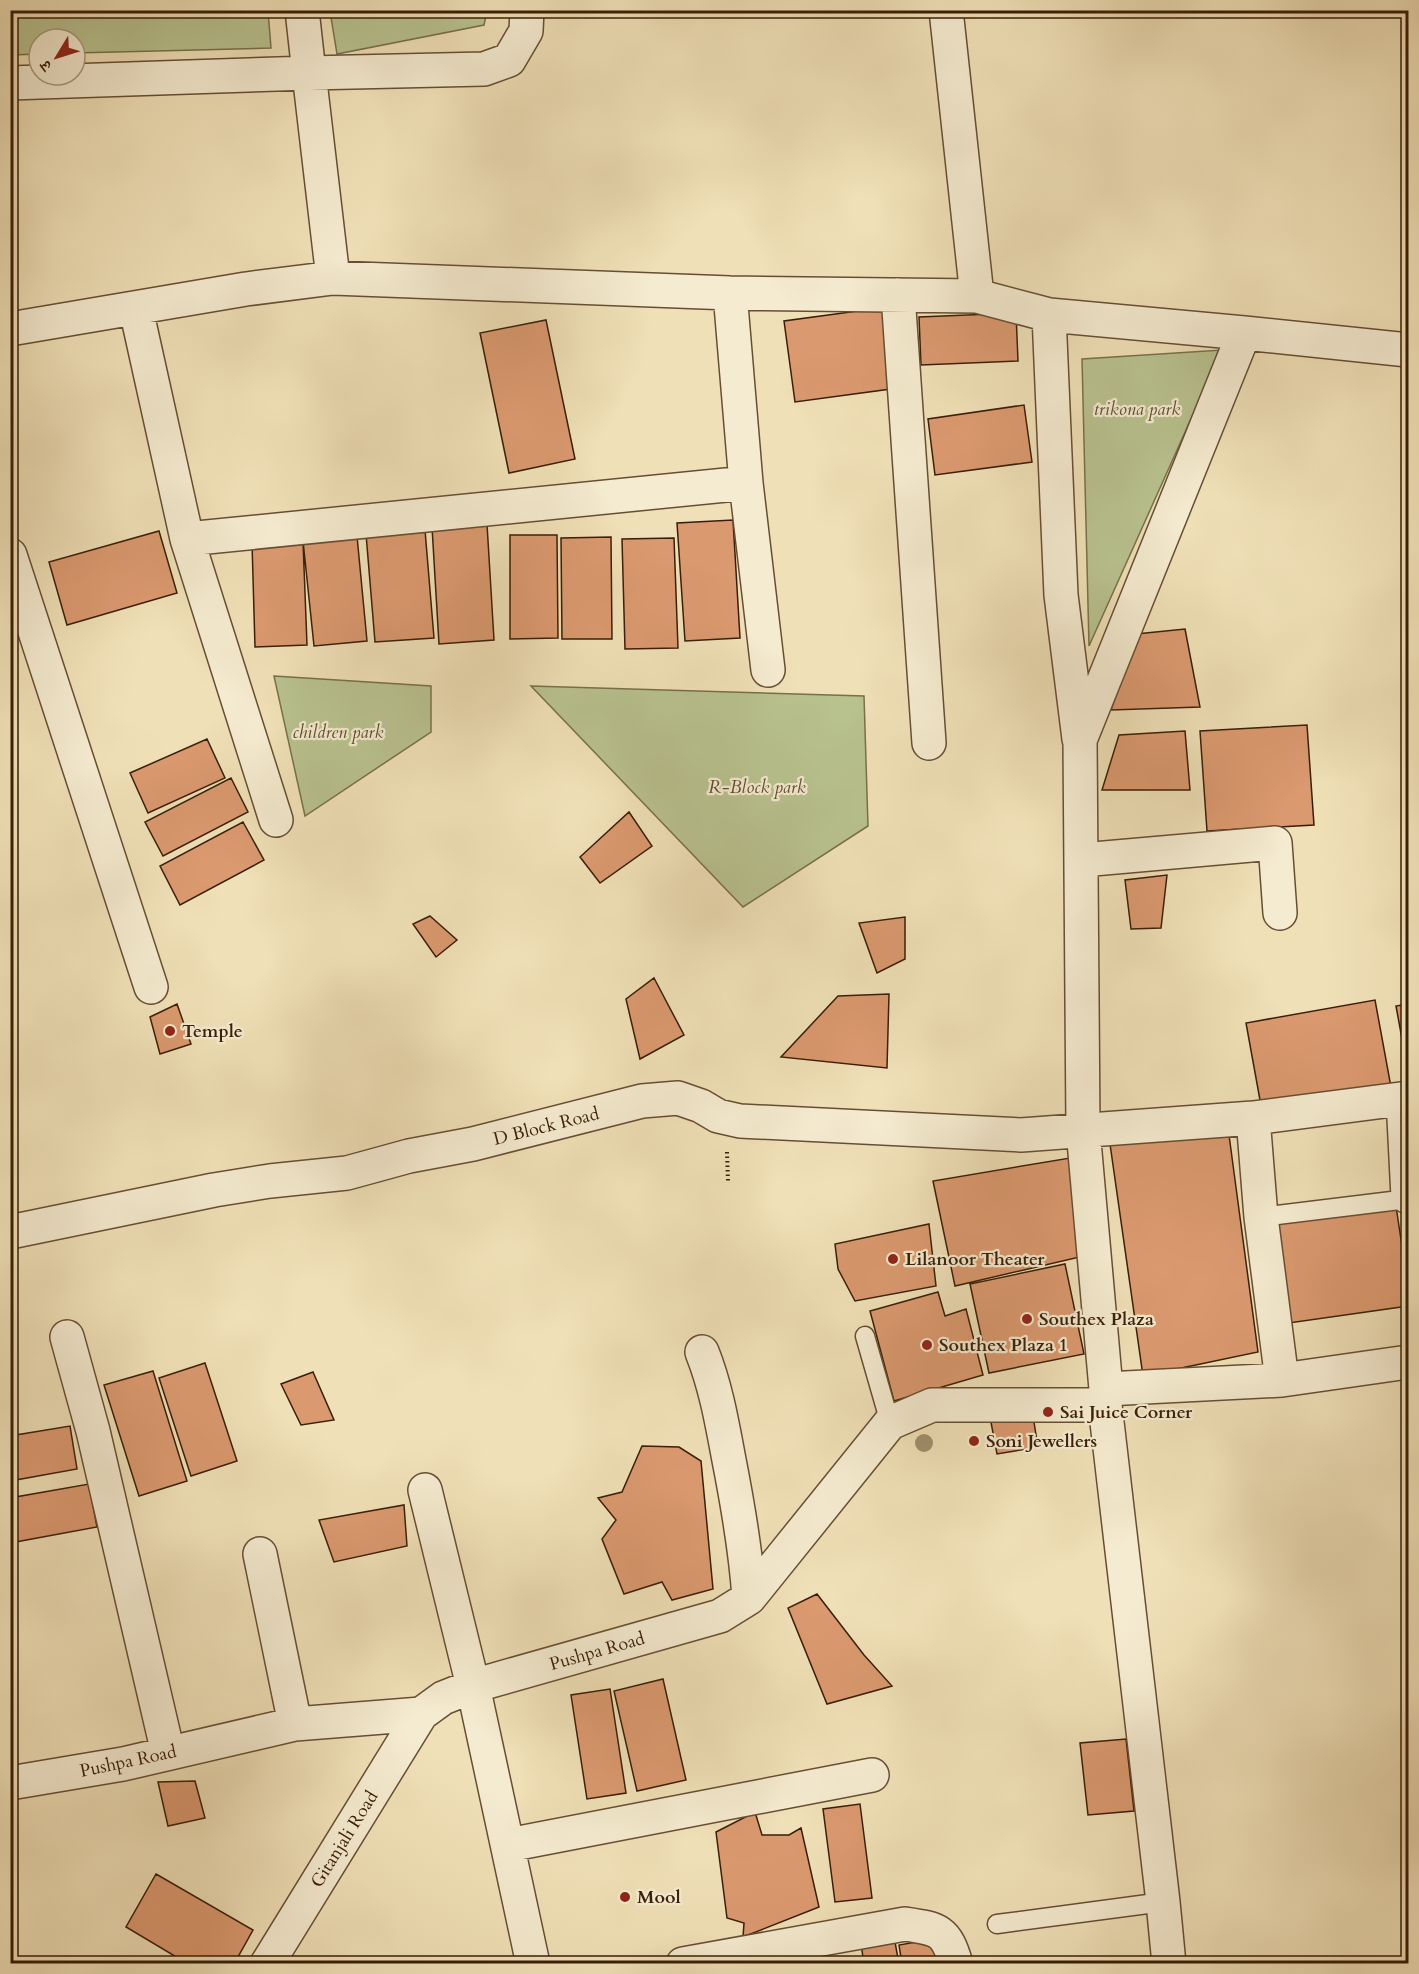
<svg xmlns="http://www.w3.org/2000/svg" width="1419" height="1974" font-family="Cardo,'Noto Serif Devanagari',serif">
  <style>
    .green { fill: #b8c28f; stroke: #78704b; stroke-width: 1.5 }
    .building { fill: #db996f; stroke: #391e07; stroke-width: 1.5 }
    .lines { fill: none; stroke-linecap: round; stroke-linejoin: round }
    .service-casing { stroke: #674e33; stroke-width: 21 }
    .minor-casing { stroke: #674e33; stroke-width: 36 }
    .path { stroke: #391e07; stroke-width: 4; stroke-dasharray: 1.5 3; stroke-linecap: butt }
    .service { stroke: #f5ebd0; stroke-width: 18 }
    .minor { stroke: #f5ebd0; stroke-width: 33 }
    .tree { fill: #a0906d }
    .poi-dot { fill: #8f2418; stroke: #f5ebd0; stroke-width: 2 }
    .labels { text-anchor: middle; stroke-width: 4.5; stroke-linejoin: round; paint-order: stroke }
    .park-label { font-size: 18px; font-style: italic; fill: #5f4f30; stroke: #f5ebd0 }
    .poi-label { font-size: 18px; font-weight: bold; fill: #391e07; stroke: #f5ebd0; text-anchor: start }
    .street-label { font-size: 18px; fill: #391e07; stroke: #f5ebd0 }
  </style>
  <rect width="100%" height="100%" fill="#f0e0b7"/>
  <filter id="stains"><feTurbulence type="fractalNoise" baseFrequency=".00333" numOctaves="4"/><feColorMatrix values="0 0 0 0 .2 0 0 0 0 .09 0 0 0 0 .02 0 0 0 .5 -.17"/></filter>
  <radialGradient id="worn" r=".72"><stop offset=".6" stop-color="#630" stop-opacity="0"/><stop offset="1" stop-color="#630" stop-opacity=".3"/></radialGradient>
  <path class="green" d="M10,11H268L271,48L75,53V39H39V54L11,55Z
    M330,11V10L487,11L484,25L337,54Z
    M1222,350L1089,646L1082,359Z
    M274,676L431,686V732L305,816Z
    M531,686L864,696L868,826L743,907Z"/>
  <path class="building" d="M887,307L898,388L795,402L784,321Z
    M1016,313L1018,361L921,365L919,317Z
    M546,320L575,459L509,473L480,333Z
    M1024,405L1032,462L935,475L928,419Z
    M733,520L740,638L685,641L677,523Z
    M487,524L494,640L439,644L432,527Z
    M425,530L434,638L375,642L366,534Z
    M159,531L177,593L67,625L49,562Z
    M510,535H557L558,638L510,639Z
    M357,536L367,641L314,646L303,541Z
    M611,537L612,639H562L561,538Z
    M674,538L678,648L625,649L622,539Z
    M303,541L307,645L255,647L252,543Z
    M1185,629L1200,707L1111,710L1136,634Z
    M1307,725L1314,825L1207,831L1200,731Z
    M1185,731L1190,790H1102L1119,735Z
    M207,739L225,778L148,813L130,773Z
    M231,778L248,812L163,856L145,822Z
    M629,812L652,846L600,883L580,857Z
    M243,822L264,860L180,905L160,866Z
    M1167,875L1161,928L1131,929L1125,880Z
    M430,916L457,940L436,957L413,924Z
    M905,917V959L877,973L859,923Z
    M654,978L684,1035L640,1059L626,999Z
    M889,994L887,1068L781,1057L838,996Z
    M1375,1000L1391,1087L1262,1111L1246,1023Z
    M177,1004L191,1044L160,1054L150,1017Z
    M1408,1004V1072L1396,1006Z
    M1229,1135L1258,1352L1143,1376L1110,1144Z
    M1070,1158L1084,1256L955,1286L933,1181Z
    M1396,1206L1408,1287V1306L1289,1323L1275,1223Z
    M929,1224L936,1286L855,1301L838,1269L835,1244Z
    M1065,1264L1084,1354L989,1373L970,1284Z
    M938,1292L945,1316L966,1309L983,1375L894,1401L870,1311Z
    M205,1363L237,1461L191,1476L159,1378Z
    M153,1371L187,1481L139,1496L104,1385Z
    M313,1372L334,1420L301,1425L281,1384Z
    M1032,1410L1038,1447L997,1454L990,1417Z
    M70,1426L77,1469L10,1481V1436Z
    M642,1446L679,1447L701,1461L713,1589L672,1600L662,1582L624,1594L602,1539L616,1520L598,1498L622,1492Z
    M89,1484L97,1527L10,1543V1498Z
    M404,1505L407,1546L334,1562L319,1520Z
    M817,1594L864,1655L892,1686L827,1704L788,1608Z
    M663,1679L686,1780L637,1791L614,1691Z
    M610,1689L626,1793L587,1799L571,1695Z
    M1126,1739L1134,1811L1088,1815L1080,1743Z
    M195,1781L205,1818L168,1826L158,1782Z
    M860,1804L872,1898L835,1902L823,1809Z
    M755,1812L762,1835H789L801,1828L819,1907L743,1937L744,1923L727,1918L716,1832Z
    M156,1874L253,1930L234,1964H188L126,1927Z
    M893,1931L899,1964H864L860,1937Z
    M938,1938L943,1964H902L899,1945Z"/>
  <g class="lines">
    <g class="service-casing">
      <path id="service" d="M1261,1217L1408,1199
        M865,1336L890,1423
        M997,1924L1163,1902"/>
    </g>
    <g class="minor-casing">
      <path id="minor" d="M946,10L977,296
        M10,83L309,73L302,10
        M333,278L309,73L484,69L509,60L526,31L527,10
        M730,293L746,483L768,670
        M898,295L929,743
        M136,309L187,539L746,483
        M1049,315L1061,595L1079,739
        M10,329L246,289L333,278L730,293L977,296L1049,315L1244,333
        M187,539L276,820
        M10,555L151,987
        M1082,860L1275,843L1280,913
        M1403,1099L1408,1197
        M1253,1118L1261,1217L1282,1380
        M10,1232L214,1190L270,1181L347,1173L409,1156L473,1144L642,1101L678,1098L701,1106L718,1116L740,1121L1021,1135L1253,1118L1408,1098
        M67,1337L93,1431L168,1753
        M702,1352C716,1387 722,1423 729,1460C738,1506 746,1552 749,1598
        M1106,1389L1282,1380L1408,1362
        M425,1490L473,1686L533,1964
        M260,1554L295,1724
        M10,1783L123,1764L295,1724L421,1714L443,1698L473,1686L720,1616L749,1598L890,1423L932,1405H1105
        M508,1845L872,1775
        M267,1964L421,1714
        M683,1964L905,1924C939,1929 946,1930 956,1964
        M1169,1964L1163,1902L1105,1405L1106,1389L1083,1130L1080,740L1244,333L1408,350"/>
    </g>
    <path class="path" d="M727,1152L728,1181"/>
    <use href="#service" class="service"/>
    <use href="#minor" class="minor"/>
  </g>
  <circle class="tree" cx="924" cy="1443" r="9"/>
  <g class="poi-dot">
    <circle cx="170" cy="1031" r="6"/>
    <circle cx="893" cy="1259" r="6"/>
    <circle cx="1027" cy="1319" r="6"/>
    <circle cx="927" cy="1345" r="6"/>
    <circle cx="1048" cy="1412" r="6"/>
    <circle cx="974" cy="1441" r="6"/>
    <circle cx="625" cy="1897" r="6"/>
  </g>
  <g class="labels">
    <g class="park-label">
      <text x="1137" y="415">trikona park</text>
      <text x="338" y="738">children park</text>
      <text x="757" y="793">R-Block park</text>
    </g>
    <g class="poi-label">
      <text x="182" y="1037">Temple</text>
      <text x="905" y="1265">Lilanoor Theater</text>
      <text x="1039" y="1325">Southex Plaza</text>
      <text x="939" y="1351">Southex Plaza 1</text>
      <text x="1060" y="1418">Sai Juice Corner</text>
      <text x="986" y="1447">Soni Jewellers</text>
      <text x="637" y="1903">Mool</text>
    </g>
    <g class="street-label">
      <text transform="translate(546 1126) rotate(-14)" y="6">D Block Road</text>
      <text transform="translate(597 1651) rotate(-16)" y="6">Pushpa Road</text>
      <text transform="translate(128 1761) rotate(-12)" y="6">Pushpa Road</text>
      <text transform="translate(344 1839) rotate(-58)" y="6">Gitanjali Road</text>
    </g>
  </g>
  <rect width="1419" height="1974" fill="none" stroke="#f0e0b7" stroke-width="36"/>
  <rect x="12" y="12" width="1395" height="1950" fill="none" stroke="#391e07" stroke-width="3"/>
  <rect x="18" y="18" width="1383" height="1938" fill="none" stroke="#391e07" stroke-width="1.5"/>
  <g transform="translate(57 57) rotate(232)"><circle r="28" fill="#f5ebd0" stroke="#aa9980" stroke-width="1.5"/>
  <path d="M0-4.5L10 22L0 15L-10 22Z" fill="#8f2418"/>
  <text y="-9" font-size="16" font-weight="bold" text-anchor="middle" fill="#391e07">उ</text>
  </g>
  <rect width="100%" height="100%" filter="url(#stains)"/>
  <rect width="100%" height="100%" fill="url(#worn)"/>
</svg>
